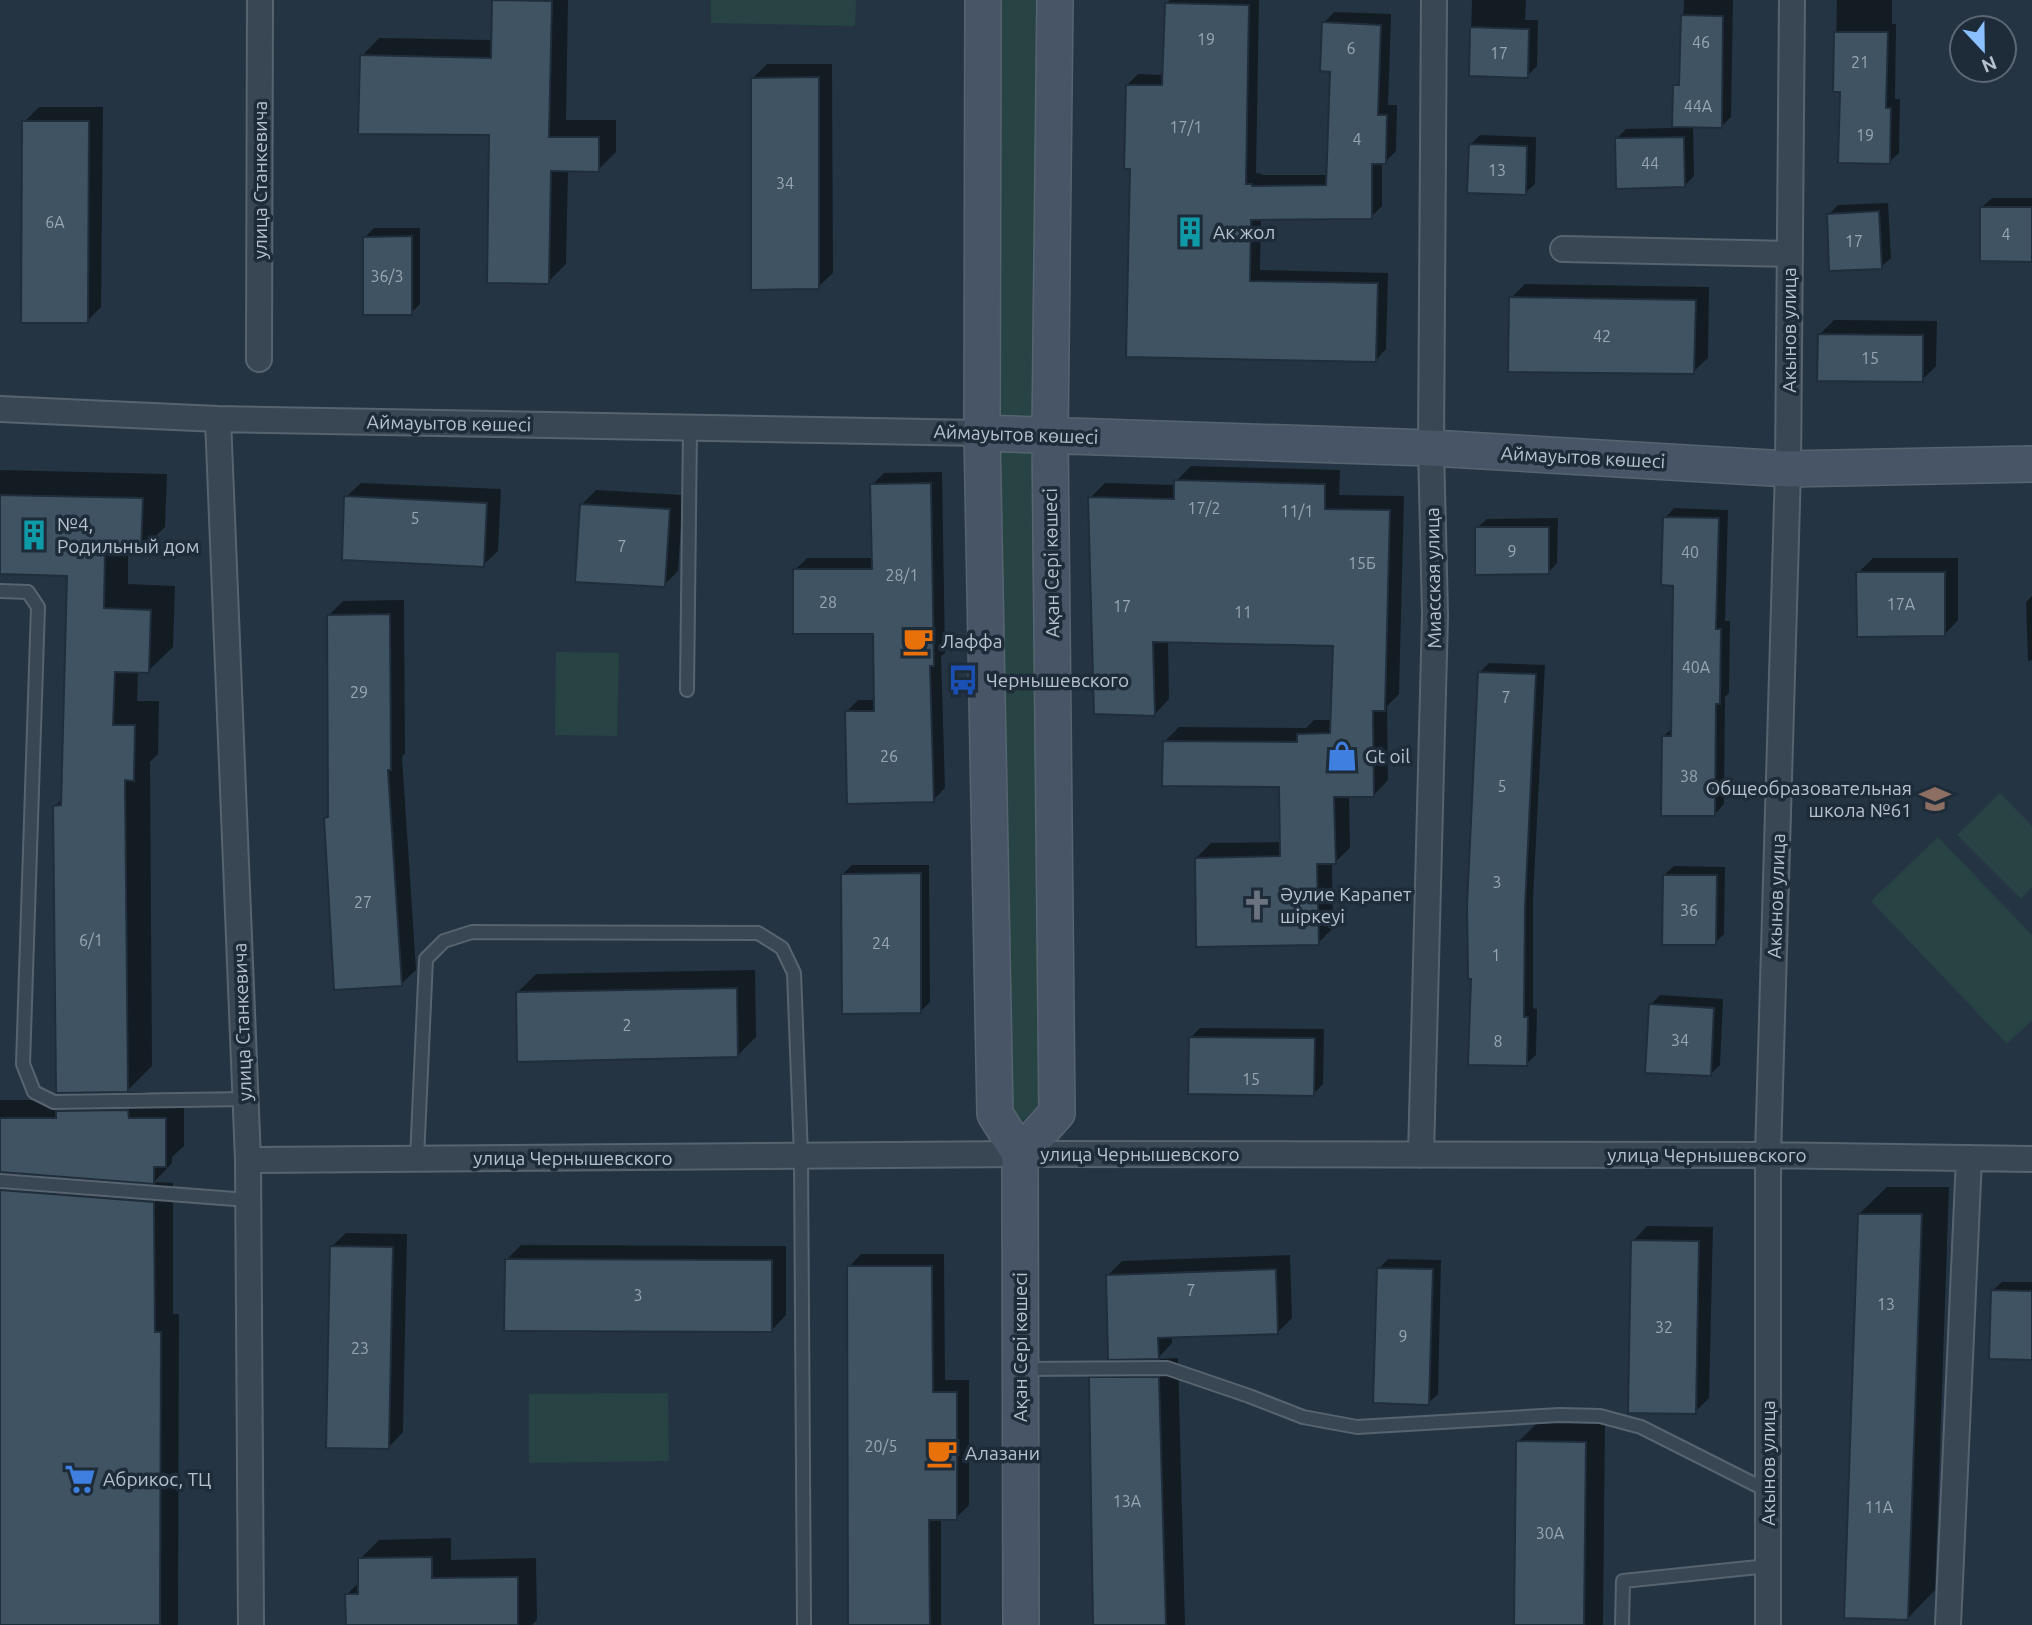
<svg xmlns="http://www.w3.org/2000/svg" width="2032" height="1625" font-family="Ubuntu,sans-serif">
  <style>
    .green { fill: #274344 }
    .shadow { fill: #0007 }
    .building { fill: #405362; stroke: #202d3a; stroke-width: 2 }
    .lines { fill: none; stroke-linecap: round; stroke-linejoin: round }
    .lane-casing { stroke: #576470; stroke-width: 16 }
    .street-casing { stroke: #576470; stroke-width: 28 }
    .secondary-casing { stroke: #576470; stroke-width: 38 }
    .lane { stroke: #394653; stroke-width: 12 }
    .street { stroke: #394653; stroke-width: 24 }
    .secondary { stroke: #475566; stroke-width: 35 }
    .labels { text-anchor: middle; stroke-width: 7; stroke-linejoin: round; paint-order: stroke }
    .number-label { font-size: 16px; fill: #98a6b2 }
    .street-label { font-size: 19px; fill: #b6c1cd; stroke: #1e2b38 }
    .poi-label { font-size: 19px; fill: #b6c1cd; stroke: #1e2b38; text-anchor: start }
  </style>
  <rect width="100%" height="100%" fill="#253443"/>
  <path class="green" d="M711,0H856L855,26L711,23Z
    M997,0H1043L1037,418L995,414Z
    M996,449L1036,454L1041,1103L1018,1126L1008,1103Z
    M556,652L619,653L617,736L555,735Z
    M2000,793L2032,826V887L2021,899L1957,835Z
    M1938,837L2032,935V1020L2007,1044L1871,901Z
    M668,1393L669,1461L529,1463V1394Z"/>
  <path class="shadow" d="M493,0H568L566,120H616V152L598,170H568L566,264L548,282L491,134L362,56L379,38L493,40Z
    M1170,0H1259L1256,173L1262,174V175H1328L1331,70L1324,23L1334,12L1391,14L1388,105H1397L1396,151L1385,162H1382V206L1371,217L1261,218L1260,270L1388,273L1386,349L1376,360L1127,355L1132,167L1127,85L1138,74L1165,75L1167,3Z
    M1472,0H1526L1525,20H1538L1537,66L1527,76L1470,75Z
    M1684,0H1733L1731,117L1722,126H1693L1694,176L1684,186L1616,139L1626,129L1674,128L1675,86L1681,80Z
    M1837,0H1892V24H1896L1895,99H1900L1899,153L1889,162L1841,91H1835Z
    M767,64H832L833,273L818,287L753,78Z
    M39,107H103L101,307L87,321L24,122Z
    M1480,135L1536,137L1535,184L1525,193L1470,145Z
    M1992,198H2032V260L1982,207Z
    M1888,203L1891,258L1881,267L1828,215L1838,205Z
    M374,228H420V304L411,313L365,237Z
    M1525,284L1709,287L1708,358L1693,372L1511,298Z
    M1834,320L1937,321L1936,366L1922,380L1819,335Z
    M1191,466L1340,470L1339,495L1404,496L1399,694L1387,706L1388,780L1374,795H1349L1350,848L1335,862H1332L1333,928L1318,943L1196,858L1211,843L1282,842L1281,785L1164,742L1179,727L1306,728L1314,720H1332L1334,644L1168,640L1169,699L1155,714L1090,498L1105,483L1176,485V481Z
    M0,470L167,474L165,527L140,552H128V584L175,586L173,647L148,671H138L137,701H159L158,754L150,762L152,1066L126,1092H147V1100H184V1146L172,1157V1163L154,1182L173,1183V1314H179L178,1625H0V1100H69L78,1091L55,806L63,798L69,574L0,572Z
    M942,472L945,653L941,656L945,788L933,800L846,712L858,700H876L874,633L795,570L807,558H873L872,485L884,473Z
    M361,483L501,489L498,551L483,565L346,497Z
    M596,490L683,495L678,571L664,585L582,504Z
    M1674,508L1728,510L1725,621H1730L1729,693L1725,697L1724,804L1715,814L1663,737L1673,727L1675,584L1665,518Z
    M1558,518L1557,563L1548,573L1477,528L1487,519Z
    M1873,558H1958V620L1944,635L1858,573Z
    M2032,596V660L2028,661L2026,602Z
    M404,600L405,754L402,756L416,970L401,984L326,818L330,814L329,615L343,601Z
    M1489,663L1545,665L1533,898V1008L1537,1009L1536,1055L1526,1064L1479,673Z
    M852,865H929L930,1002L921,1011L843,874Z
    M1674,866L1725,867L1724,934L1715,943L1664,875Z
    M755,970L756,1037L737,1056L517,993L536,974Z
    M1660,995L1723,999L1720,1065L1710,1074L1650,1005Z
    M1200,1028L1324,1029L1323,1084L1313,1094L1191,1037Z
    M1887,1187H1949L1935,1590L1908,1618L1859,1214Z
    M1647,1226L1713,1227L1709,1398L1695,1412L1633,1241Z
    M346,1233L407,1234L403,1432L389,1447L331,1247Z
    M521,1245L786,1246V1315L772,1330L506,1260Z
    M861,1254H944L945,1380H969V1505L956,1518H941V1625H849V1267Z
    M1290,1255L1292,1318L1278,1332L1172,1336V1343L1157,1359L1178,1358L1185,1625H1095L1090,1378L1110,1358L1107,1276L1122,1261Z
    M1388,1259L1441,1260L1438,1394L1428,1403L1379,1268Z
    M2002,1282H2032V1358L1992,1291Z
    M1537,1423H1605L1603,1625H1516L1518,1442Z
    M451,1538V1560L536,1558L537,1620L532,1625H347V1594L360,1582V1559L379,1540Z"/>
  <path class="building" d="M492,0L552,1L549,137H599V172L551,171L549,284L487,283L489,135L358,134L360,55L491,58Z
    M1165,3L1249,5L1246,184H1252V186L1326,185L1330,72L1320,71L1322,22L1381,25L1378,115H1387L1386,164H1372V219L1251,220L1250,281L1378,283L1376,362L1126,357L1130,169H1124L1126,85H1162Z
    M1681,15L1723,16L1722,128L1672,127L1673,85H1679Z
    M1470,27L1529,29L1528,78L1469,76Z
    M1834,32H1888L1886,108H1891L1890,164L1838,163L1840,92H1833Z
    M819,77V289L751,290V78Z
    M22,121H89L88,323H21Z
    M1684,137L1685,187L1616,189L1615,138Z
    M1469,144L1527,146L1526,195L1467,193Z
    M1980,207H2032V262L1980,261Z
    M1879,211L1882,269L1829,271L1827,214Z
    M412,236V315H363V237Z
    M1509,297L1696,300L1694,374L1508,372Z
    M1818,334L1923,335V382L1817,381Z
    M1174,480L1325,484V509L1390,510L1385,711H1373L1374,797H1334L1336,864H1317L1319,945L1196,947L1195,858L1280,856L1279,787L1162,786L1163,741L1297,742V734L1330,733L1333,646L1153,642L1155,716L1094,714L1088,497L1174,499Z
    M931,483L934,666H930L934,802L847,804L845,711H874L873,634H793V569H872L870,484Z
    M0,495L143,498L141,554L105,553L104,608L151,610L149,673L115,672L113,725H135L134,781L125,780L128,1092L56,1093L53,806L61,805L67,576L0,574Z
    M344,496L487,503L484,567L342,560Z
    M580,504L670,509L665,587L575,582Z
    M1663,517L1719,518L1716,629H1721L1720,704H1716L1715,816H1661L1662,736H1671L1673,586L1661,585Z
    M1475,527H1549V574L1475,575Z
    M1856,572H1945V636L1857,637Z
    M390,614L391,770H388L402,986L334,990L324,818L328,817L327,615Z
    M1478,672L1536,674L1525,908L1524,1017H1528L1527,1066L1468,1065L1471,979H1468L1467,906Z
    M921,873V1013L842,1014L841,874Z
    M1663,875H1717L1716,945H1662Z
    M737,988L738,1057L517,1062L516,992Z
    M1649,1004L1714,1008L1711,1076L1645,1073Z
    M1189,1037L1315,1038L1314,1096L1188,1094Z
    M128,1110L129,1118H166V1167H154V1184L0,1172V1118H56V1111Z
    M0,1190L154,1202L155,1332H161L160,1625H0Z
    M1858,1214H1922L1908,1620L1844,1618Z
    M1631,1240L1699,1241L1696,1414L1628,1413Z
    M330,1246L393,1247L389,1449L326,1448Z
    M505,1259L772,1260V1332L504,1331Z
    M847,1266H932L933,1392H957V1520H929L930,1625H848Z
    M1377,1268L1433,1269L1429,1405L1373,1403Z
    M1276,1269L1278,1334L1158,1338L1159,1359L1108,1360L1106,1275Z
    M1991,1290L2032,1291V1360L1989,1359Z
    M1089,1377H1159L1166,1625H1093Z
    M1516,1441L1586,1442L1584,1625H1514Z
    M432,1557V1578L518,1577V1625H346L345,1594H358V1558Z"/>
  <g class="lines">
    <g class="lane-casing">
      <path id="lane" d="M0,591L28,592L38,607L23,1064L34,1092L54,1102L246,1099
        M687,690L690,427
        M417,1159L426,959L444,941L472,932L758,933L782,948L794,973L801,1156L804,1625
        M0,1181L248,1200
        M1021,1369L1167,1368L1249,1396L1303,1417L1357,1427L1559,1415L1600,1416L1641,1427L1768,1491
        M1622,1625L1623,1581L1768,1566"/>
    </g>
    <g class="street-casing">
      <path id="street" d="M1563,249L1790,254
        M259,359L260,0
        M0,409L218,419L982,433
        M218,419L248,1160L251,1625
        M1421,1155L1435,615L1431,448L1434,0
        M248,1160L1020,1154L1768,1155L2032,1159
        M1768,1625V1155L1788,469L1792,0
        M1948,1625L1969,1158"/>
    </g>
    <g class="secondary-casing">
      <path id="secondary" d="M983,0L982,433L995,1114L1020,1154L1021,1625
        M982,433L1431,448L1788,469L2032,464
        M1020,1154L1057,1113L1050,435L1055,0"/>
    </g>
    <use href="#lane" class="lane"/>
    <use href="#street" class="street"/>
    <use href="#secondary" class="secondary"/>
  </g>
  <defs>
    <g id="building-bare" transform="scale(2.415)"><path d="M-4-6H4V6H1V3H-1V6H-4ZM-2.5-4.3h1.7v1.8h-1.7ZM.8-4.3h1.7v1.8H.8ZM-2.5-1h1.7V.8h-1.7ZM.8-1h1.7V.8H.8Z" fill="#0f9aa8" stroke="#1e2b38" stroke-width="2.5" paint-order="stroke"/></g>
    <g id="cafe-bare" transform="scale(2.415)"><path d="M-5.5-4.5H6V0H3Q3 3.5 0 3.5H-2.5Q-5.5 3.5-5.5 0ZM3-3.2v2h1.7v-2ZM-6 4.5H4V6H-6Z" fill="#e8710a" stroke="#1e2b38" stroke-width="2.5" paint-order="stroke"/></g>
    <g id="bus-bare" transform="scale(2.415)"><path d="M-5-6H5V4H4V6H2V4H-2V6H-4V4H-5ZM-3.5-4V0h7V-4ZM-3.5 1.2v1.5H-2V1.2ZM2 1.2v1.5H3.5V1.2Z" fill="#1a4fb4" stroke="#1e2b38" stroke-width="2.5" paint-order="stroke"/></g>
    <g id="shop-bare" transform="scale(2.415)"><path d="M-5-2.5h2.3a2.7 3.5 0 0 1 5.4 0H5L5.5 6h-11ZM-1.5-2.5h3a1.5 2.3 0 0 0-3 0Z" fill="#3f7fe0" stroke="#1e2b38" stroke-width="2.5" paint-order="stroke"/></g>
    <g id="school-bare" transform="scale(2.415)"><path d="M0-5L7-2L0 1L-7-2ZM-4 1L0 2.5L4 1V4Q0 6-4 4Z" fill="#8d6e63" stroke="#1e2b38" stroke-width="2.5" paint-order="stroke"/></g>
    <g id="church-bare" transform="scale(2.415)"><path d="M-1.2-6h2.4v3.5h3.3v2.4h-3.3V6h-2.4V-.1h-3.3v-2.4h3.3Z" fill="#6b7280" stroke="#1e2b38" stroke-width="2.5" paint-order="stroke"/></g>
    <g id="supermarket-bare" transform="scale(2.415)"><path d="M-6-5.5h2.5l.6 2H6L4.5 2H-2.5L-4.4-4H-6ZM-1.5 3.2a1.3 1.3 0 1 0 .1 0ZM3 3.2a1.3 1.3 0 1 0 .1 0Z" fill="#3f7fe0" stroke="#1e2b38" stroke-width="2.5" paint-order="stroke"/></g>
  </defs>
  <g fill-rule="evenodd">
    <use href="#building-bare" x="1190" y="232"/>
    <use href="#building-bare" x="34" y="535"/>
    <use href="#cafe-bare" x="918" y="641"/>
    <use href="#bus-bare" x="963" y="680"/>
    <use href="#shop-bare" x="1342" y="756"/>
    <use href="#school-bare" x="1935" y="799"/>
    <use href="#church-bare" x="1257" y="905"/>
    <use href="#cafe-bare" x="942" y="1453"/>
    <use href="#supermarket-bare" x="80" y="1479"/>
  </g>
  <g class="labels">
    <g class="number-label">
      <text x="1206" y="45">19</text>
      <text x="1701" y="48">46</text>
      <text x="1351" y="54">6</text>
      <text x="1499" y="59">17</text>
      <text x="1860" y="68">21</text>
      <text x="1698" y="112">44А</text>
      <text x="1186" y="133">17/1</text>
      <text x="1865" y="141">19</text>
      <text x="1357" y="145">4</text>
      <text x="1650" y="169">44</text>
      <text x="1497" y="176">13</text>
      <text x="785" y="189">34</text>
      <text x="55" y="228">6А</text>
      <text x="2006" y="240">4</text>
      <text x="1854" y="247">17</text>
      <text x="387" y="282">36/3</text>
      <text x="1602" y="342">42</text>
      <text x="1870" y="364">15</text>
      <text x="1204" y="514">17/2</text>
      <text x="1297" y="517">11/1</text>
      <text x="415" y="524">5</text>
      <text x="622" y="552">7</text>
      <text x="1512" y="557">9</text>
      <text x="1690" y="558">40</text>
      <text x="1362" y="569">15Б</text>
      <text x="902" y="581">28/1</text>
      <text x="828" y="608">28</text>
      <text x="1901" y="610">17А</text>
      <text x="1122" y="612">17</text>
      <text x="1243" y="618">11</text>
      <text x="1696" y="673">40А</text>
      <text x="359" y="698">29</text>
      <text x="1506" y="703">7</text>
      <text x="889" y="762">26</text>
      <text x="1689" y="782">38</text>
      <text x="1502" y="792">5</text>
      <text x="1497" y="888">3</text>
      <text x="363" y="908">27</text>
      <text x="1689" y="916">36</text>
      <text x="91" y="946">6/1</text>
      <text x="881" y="949">24</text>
      <text x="1496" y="961">1</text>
      <text x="627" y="1031">2</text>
      <text x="1680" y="1046">34</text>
      <text x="1498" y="1047">8</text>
      <text x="1251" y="1085">15</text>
      <text x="1191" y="1296">7</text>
      <text x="638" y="1301">3</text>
      <text x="1886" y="1310">13</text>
      <text x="1664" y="1333">32</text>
      <text x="1403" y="1342">9</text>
      <text x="360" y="1354">23</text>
      <text x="881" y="1452">20/5</text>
      <text x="1127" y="1507">13А</text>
      <text x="1879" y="1513">11А</text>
      <text x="1550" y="1539">30А</text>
    </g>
    <g class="street-label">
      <text transform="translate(260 180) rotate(-90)" y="7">улица Станкевича</text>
      <text transform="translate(1789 330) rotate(-90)" y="7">Акынов улица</text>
      <text transform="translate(449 423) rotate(1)" y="7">Аймауытов көшесі</text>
      <text transform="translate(1016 434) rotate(2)" y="7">Аймауытов көшесі</text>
      <text transform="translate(1583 457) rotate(3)" y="7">Аймауытов көшесі</text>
      <text transform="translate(1051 563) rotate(-91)" y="7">Ақан Сері көшесі</text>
      <text transform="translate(1433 578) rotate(-91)" y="7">Миасская улица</text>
      <text transform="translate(1776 896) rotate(-88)" y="7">Акынов улица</text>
      <text transform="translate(242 1022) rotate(-92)" y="7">улица Станкевича</text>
      <text x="1140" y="1161">улица Чернышевского</text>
      <text x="1707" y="1162">улица Чернышевского</text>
      <text x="573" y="1165">улица Чернышевского</text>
      <text transform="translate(1020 1347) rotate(-90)" y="7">Ақан Сері көшесі</text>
      <text transform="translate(1768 1463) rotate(-90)" y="7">Акынов улица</text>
    </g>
    <g class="poi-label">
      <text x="1213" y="239">Ак жол</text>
      <text x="57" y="531">№4,<tspan x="57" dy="22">Родильный дом</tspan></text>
      <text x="941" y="648">Лаффа</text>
      <text x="986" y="687">Чернышевского</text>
      <text x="1365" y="763">Gt oil</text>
      <text x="1912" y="795" text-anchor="end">Общеобразовательная<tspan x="1912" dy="22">школа №61</tspan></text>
      <text x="1280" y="901">Әулие Карапет<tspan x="1280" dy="22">шіркеуі</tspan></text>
      <text x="965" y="1460">Алазани</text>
      <text x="103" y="1486">Абрикос, ТЦ</text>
    </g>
  </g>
  <g transform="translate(1983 49) rotate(158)"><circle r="33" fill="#1e2b38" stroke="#5b6774" stroke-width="2"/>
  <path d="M0-5L12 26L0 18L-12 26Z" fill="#8ac0fe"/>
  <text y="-10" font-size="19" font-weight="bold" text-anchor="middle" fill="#b6c1cd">N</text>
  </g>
</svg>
